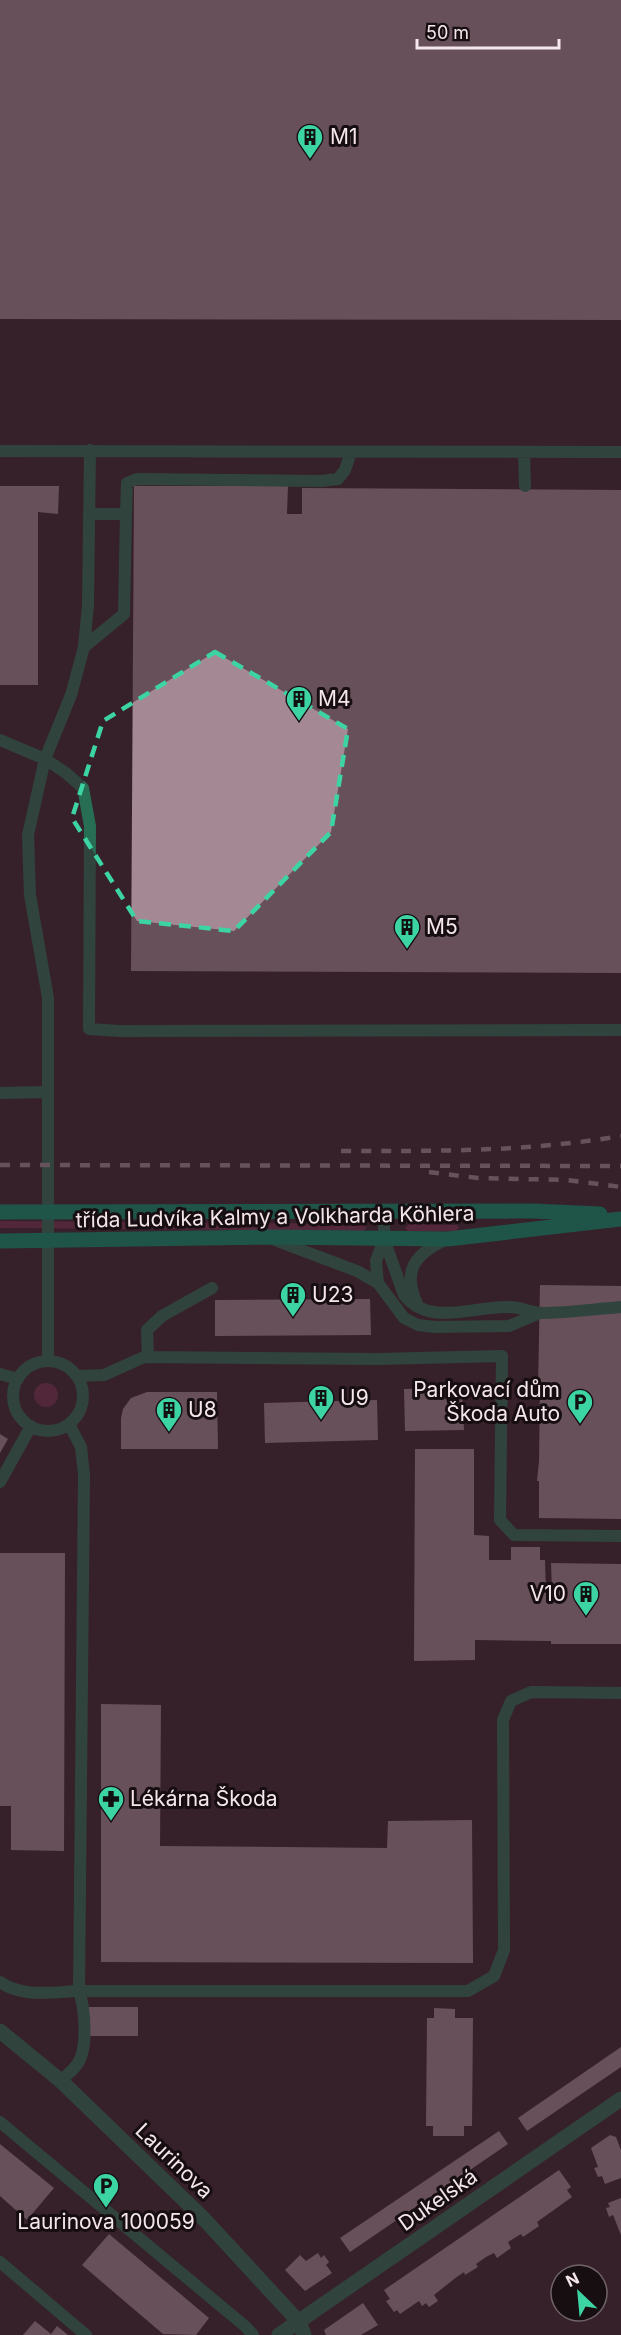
<svg xmlns="http://www.w3.org/2000/svg" width="621" height="2335" font-family="Inter,sans-serif">
  <style>
    .green { fill: #732f4f }
    .building { fill: #a48994 }
    .lines { fill: none; stroke-linecap: round; stroke-linejoin: round }
    .lane { stroke: #286e55; stroke-width: 12 }
    .street { stroke: #286e55; stroke-width: 15 }
    .secondary { stroke: #02946e; stroke-width: 15 }
    .rail { stroke: #a08e95; stroke-width: 4.5; stroke-dasharray: 10 10; stroke-linecap: butt }
    .marked { fill: none; stroke: #3dd4a3; stroke-width: 4.5; stroke-dasharray: 12 8; stroke-linejoin: round }
    .labels { text-anchor: middle; stroke-width: 6; stroke-linejoin: round; paint-order: stroke }
    .poi-label { font-size: 21px; fill: #f5e6eb; stroke: #170e12; text-anchor: start }
    .street-label { font-size: 21px; fill: #f5e6eb; stroke: #170e12 }
  </style>
  <rect width="100%" height="100%" fill="#36212a"/>
  <path class="green" d="M0,1221L363,1224L367,1228L363,1231L0,1228Z
    M409,1224L457,1225L459,1228L455,1231H408L405,1228Z
    M34 1395a12 12 0 1 1 24 0a12 12 0 1 1-24 0Z"/>
  <path class="building" d="M0,0H621V320L0,319Z
    M0,486H59L58,514L38,512V685H0Z
    M134,486H288L287,514H302V488L621,490V973L131,971Z
    M540,1285L621,1286V1519L539,1518V1481H537L539,1461L540,1388H538Z
    M370,1299L371,1335L215,1336V1300Z
    M462,1388L464,1430L405,1431L404,1389Z
    M147,1392H217L218,1449H121V1418L123,1409L131,1398Z
    M377,1400L378,1440L265,1443L264,1403Z
    M0,1434L8,1439L0,1453Z
    M415,1449H474V1535L489,1536V1560H511V1547H540V1560H545L546,1592H552L551,1563L621,1564V1644H551V1641L475,1640V1660L414,1661Z
    M0,1553H65L64,1851L11,1850V1806H0Z
    M101,1704L161,1705L160,1846L387,1848L388,1821L472,1820L473,1963L101,1962Z
    M89,2007H138V2036H89Z
    M434,2008L455,2009V2018H473L472,2126H464V2136H433V2126H426L427,2018H434Z
    M621,2047V2067L527,2131L518,2118Z
    M499,2131L508,2144L350,2252L340,2238Z
    M610,2135L616,2137L621,2150V2178L605,2184L602,2176L598,2177L594,2168L598,2167L591,2148Z
    M0,2144L54,2188L27,2220L0,2196Z
    M559,2170L571,2187L567,2190L572,2197L537,2222L539,2226L523,2237L521,2234L508,2242L511,2248L497,2258L494,2253L486,2257L476,2264L478,2267L465,2275L464,2272L454,2279L434,2295L438,2301L429,2307L426,2303L422,2306L419,2301L400,2314L397,2310L394,2312L386,2301L390,2299L384,2290Z
    M621,2198V2235L613,2215L609,2217L606,2208L610,2207L608,2203Z
    M109,2234L209,2318L196,2335L163,2334L82,2265Z
    M318,2253L321,2258L324,2255L329,2262L326,2265L332,2273L305,2291L285,2270L300,2255L306,2261Z
    M363,2303L378,2325L361,2335H326L324,2330Z
    M35,2321L51,2334L57,2326L68,2335H23Z"/>
  <g class="lines">
    <path class="lane" d="M0,451L621,452
      M524,452L525,486
      M89,514H126L127,483L137,479L321,481L338,479L345,470L351,452
      M84,647L124,614L126,514
      M0,740L45,759L66,773L83,788L90,826L89,1029L120,1031L621,1030
      M0,1093L47,1092
      M272,1239L357,1271L378,1283L404,1318L418,1325L435,1327L509,1326L540,1313
      M384,1239L404,1295C430,1328 476,1305 510,1307C521,1307 531,1313 542,1313C568,1313 595,1309 621,1307
      M378,1283L376,1261L384,1239V1212
      M418,1306C402,1272 413,1255 445,1240
      M148,1357L147,1330L162,1316L212,1288
      M48,1361V998L30,895L28,835L45,759L71,695L84,647L88,605L90,450
      M13 1396a35 35 0 1 1 70 0a35 35 0 1 1-70 0Z
      M0,1374L18,1379
      M77,1376L104,1375L144,1357L377,1359L502,1356L500,1520L514,1535L621,1536
      M0,1482L31,1426
      M0,1982C23,1998 53,1992 79,1991L84,1475L81,1447L69,1424
      M61,2081C66,2075 74,2070 78,2063C88,2048 85,2008 79,1991H468L494,1976L504,1950L503,1720L511,1701L531,1692L621,1693
      M0,2122L246,2327L253,2335
      M0,2262L86,2335"/>
    <path class="street" d="M0,2031L61,2081L204,2219L299,2322L304,2335
      M279,2335L621,2099"/>
    <path class="secondary" d="M0,1212L533,1211L600,1214
      M0,1241L268,1237L448,1239L621,1219"/>
    <path class="rail" d="M341,1151C437,1151 526,1152 621,1136
      M0,1165L621,1166
      M429,1172L478,1178L567,1180L621,1187"/>
  </g>
  <path d="M0 0H621V2335H0ZM215,652L348,729L331,832L234,931L137,921L72,818L103,721Z" fill="#36212a" fill-opacity=".55" fill-rule="evenodd"/>
  <path class="marked" d="M215,652L348,729L331,832L234,931L137,921L72,818L103,721Z"/>
  <defs>
    <g id="building-pin" transform="scale(1.35)"><path d="M0 17L-7.5 6A9.5 9.5 0 1 1 7.5 6Z" fill="#3dd4a3" stroke="#170e12"/><path d="M-4-6H4V6H1V3H-1V6H-4ZM-2.5-4.3h1.7v1.8h-1.7ZM.8-4.3h1.7v1.8H.8ZM-2.5-1h1.7V.8h-1.7ZM.8-1h1.7V.8H.8Z" fill="#111"/></g>
    <g id="parking-pin" transform="scale(1.35)"><path d="M0 17L-7.5 6A9.5 9.5 0 1 1 7.5 6Z" fill="#3dd4a3" stroke="#170e12"/><path d="M-3.5-5.5H1a3.5 3.5 0 0 1 0 7H-1V5.5H-3.5ZM-1-3.4V-.6H.8a1.4 1.4 0 0 0 0-2.8Z" fill="#111"/></g>
    <g id="pharmacy-pin" transform="scale(1.35)"><path d="M0 17L-7.5 6A9.5 9.5 0 1 1 7.5 6Z" fill="#3dd4a3" stroke="#170e12"/><path d="M-2-6h4v4h4v4h-4v4h-4v-4h-4v-4h4Z" fill="#111"/></g>
  </defs>
  <g fill-rule="evenodd">
    <use href="#building-pin" x="310" y="137"/>
    <use href="#building-pin" x="299" y="699"/>
    <use href="#building-pin" x="407" y="927"/>
    <use href="#building-pin" x="293" y="1295"/>
    <use href="#building-pin" x="321" y="1398"/>
    <use href="#parking-pin" x="580" y="1402"/>
    <use href="#building-pin" x="169" y="1410"/>
    <use href="#building-pin" x="586" y="1594"/>
    <use href="#pharmacy-pin" x="111" y="1799"/>
    <use href="#parking-pin" x="106" y="2186"/>
  </g>
  <g class="labels">
    <g class="poi-label">
      <text x="330" y="144">M1</text>
      <text x="318" y="706">M4</text>
      <text x="426" y="934">M5</text>
      <text x="312" y="1302">U23</text>
      <text x="560" y="1397" text-anchor="end">Parkovací dům<tspan x="560" dy="24">Škoda Auto</tspan></text>
      <text x="340" y="1405">U9</text>
      <text x="188" y="1417">U8</text>
      <text x="566" y="1601" text-anchor="end">V10</text>
      <text x="130" y="1806">Lékárna Škoda</text>
      <text x="106" y="2229" text-anchor="middle">Laurinova 100059</text>
    </g>
    <g class="street-label">
      <text transform="translate(275 1217) rotate(-1)" y="7">třída Ludvíka Kalmy a Volkharda Köhlera</text>
      <text transform="translate(174 2161) rotate(44)" y="7">Laurinova</text>
      <text transform="translate(438 2200) rotate(-35)" y="7">Dukelská</text>
    </g>
  </g>
  <g transform="translate(579 2293) rotate(334)"><circle r="28" fill="#170e12" stroke="#706469" stroke-width="1.5"/>
  <path d="M0-4.5L10 22L0 15L-10 22Z" fill="#3dd4a3"/>
  <text y="-9" font-size="16" font-weight="bold" text-anchor="middle" fill="#f5e6eb">N</text>
  </g>
  <path d="M417 39v9h142v-9" fill="none" stroke="#f5e6eb" stroke-width="3"/>
  <text x="426" y="39" font-size="18" fill="#f5e6eb" stroke="#170e12" stroke-width="4.5" paint-order="stroke">50 m</text>
</svg>
